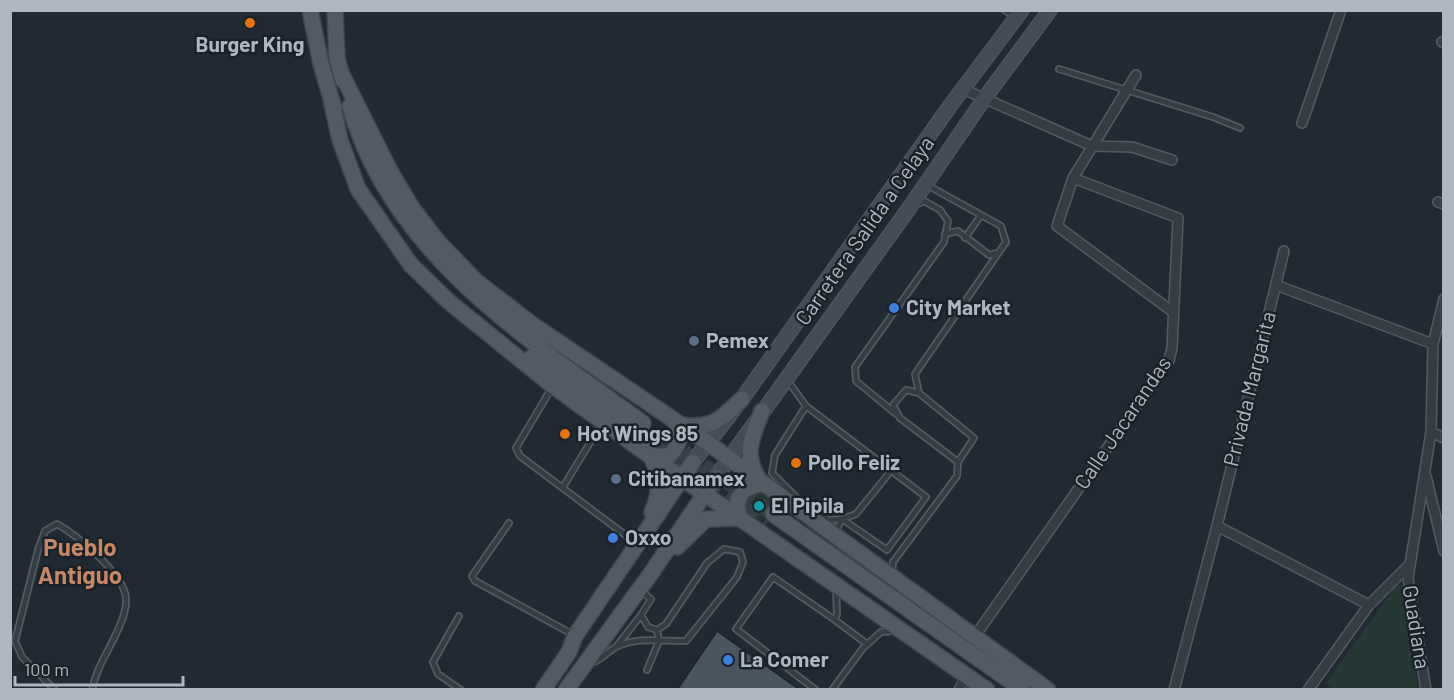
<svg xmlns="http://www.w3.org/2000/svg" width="1454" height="700" font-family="Barlow,sans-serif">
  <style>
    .green { fill: #263836 }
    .building { fill: #49555f; stroke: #1c232a; stroke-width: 1.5 }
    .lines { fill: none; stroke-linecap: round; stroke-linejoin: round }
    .primary-tunnel { stroke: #363f48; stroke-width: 15; stroke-dasharray: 15 8; stroke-linecap: butt }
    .service-casing { stroke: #525a62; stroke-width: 8 }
    .minor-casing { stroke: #525a62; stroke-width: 12 }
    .secondary-casing { stroke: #525a62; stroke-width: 16 }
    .primary-casing { stroke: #3e454e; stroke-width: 18 }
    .service { stroke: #343c44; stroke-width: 4.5 }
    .minor { stroke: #343c44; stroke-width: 9 }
    .secondary { stroke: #434c57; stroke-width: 14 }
    .primary { stroke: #525b64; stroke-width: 15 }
    .food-dot { fill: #e8710a; stroke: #1a2128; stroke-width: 2 }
    .shop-dot { fill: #3f7fe0; stroke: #1a2128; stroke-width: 2 }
    .service-dot { fill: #5c6f8a; stroke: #1a2128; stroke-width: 2 }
    .culture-dot { fill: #0f9aa8; stroke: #1a2128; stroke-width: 2 }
    .labels { text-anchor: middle; stroke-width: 5; stroke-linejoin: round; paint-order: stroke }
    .poi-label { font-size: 21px; font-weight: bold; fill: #aeb7c1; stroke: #1a2128; text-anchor: start }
    .street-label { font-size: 21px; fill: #aeb7c1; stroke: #1a2128 }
    .quarter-label { font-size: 24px; font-weight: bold; fill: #c68764; stroke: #1a2128 }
  </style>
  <rect width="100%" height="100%" fill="#212a33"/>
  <path class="green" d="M758,490L775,500L761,522L743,511L742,499Z
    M1402,585L1418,689H1333L1326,683L1396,586Z"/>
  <path class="building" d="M717,631L800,690H677Z"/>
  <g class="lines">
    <path class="primary-tunnel" d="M652,441L766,524
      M684,452L773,514"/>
    <g class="service-casing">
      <path id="service" d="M1004,10L1015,16
        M1059,69L1213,117L1240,128
        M945,234L958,231L989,255L998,253
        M965,238L981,215
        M788,381L806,406L926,497L887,550L842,519L829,520L797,498L772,473L775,455L806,406
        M551,389L516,448L520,456L636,543
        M919,393L915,374L1006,242L1001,226L927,185
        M896,414L856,381L855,367L944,242L948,221L940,210L924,201L918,204
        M563,487L602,423
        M509,523L472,576L475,581L572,634
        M836,531L842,519L856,514L890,472
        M892,574L893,562L957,476L958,462L974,438L919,393L906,390L893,405L900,418L958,462
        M459,616L433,662L438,674L461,690
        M835,620L867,644
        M616,647L641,615
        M594,662C604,658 609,650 618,646C639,636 664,642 686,641L737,577L743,562L740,552L724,549L707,563L666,624L657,630L648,627L641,615L651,599L641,591
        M647,670L659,641L657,630
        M55,690L22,657L15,641L38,550L45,531L57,524C77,535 119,571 125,593C128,604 124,616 120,625C111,648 97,665 92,690
        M816,690L736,629L773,577L835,620L837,614L836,589
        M832,690L863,648L881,632L895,631"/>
    </g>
    <g class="minor-casing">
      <path id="minor" d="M1442,42L1444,43
        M1136,75L1073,178L1057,226L1173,312
        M963,89L1092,146L1132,147L1172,160
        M1302,123L1341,10
        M1438,202L1444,204
        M1276,285L1433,344
        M1431,432L1444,438
        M1426,476L1444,551
        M1217,526L1369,605
        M975,636L1169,360L1172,348L1178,218L1073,178
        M959,690L967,675
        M1174,690L1217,526L1284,251
        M1308,690L1369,605L1410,564
        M1426,690L1408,578L1431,432L1433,344L1444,299"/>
    </g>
    <g class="secondary-casing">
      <path id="secondary" d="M693,462L742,399L950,106L1022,10
        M716,477L910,207L984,99L1050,10"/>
    </g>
    <g class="primary-casing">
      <path id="primary" d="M310,10L321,64L334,108
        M335,10L337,58L343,80
        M340,71L389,169L412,208L440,244L476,281L533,325L708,443L1048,690
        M331,99L340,140L358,189L411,265L448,301L553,386L650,456L987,690
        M350,106C390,252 527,339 643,423
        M532,357L652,441
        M680,425C711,430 720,420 742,399
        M650,456H669C680,445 681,439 676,424
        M652,458C660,477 661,493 652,512
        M758,478C743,452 752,438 762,411
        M773,514L1023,690
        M740,518C733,498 741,488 761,484
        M677,547L706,519L740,518
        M543,690L569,652L575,636L693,462
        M566,690L652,572L716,477"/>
    </g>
    <use href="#service" class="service"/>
    <use href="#minor" class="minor"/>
    <use href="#secondary" class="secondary"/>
    <use href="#primary" class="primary"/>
  </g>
  <g class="food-dot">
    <circle cx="250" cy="23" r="6"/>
    <circle cx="565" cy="434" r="6"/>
    <circle cx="796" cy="463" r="6"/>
  </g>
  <g class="shop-dot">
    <circle cx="894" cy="308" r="6"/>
    <circle cx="613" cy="538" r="6"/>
    <circle cx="728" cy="660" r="6"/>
  </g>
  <g class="service-dot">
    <circle cx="694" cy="341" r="6"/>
    <circle cx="616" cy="479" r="6"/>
  </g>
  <circle class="culture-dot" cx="759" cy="506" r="6"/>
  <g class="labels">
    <g class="poi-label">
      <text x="250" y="52" text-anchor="middle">Burger King</text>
      <text x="906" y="315">City Market</text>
      <text x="706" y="348">Pemex</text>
      <text x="577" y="441">Hot Wings 85</text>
      <text x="808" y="470">Pollo Feliz</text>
      <text x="628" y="486">Citibanamex</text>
      <text x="771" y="513">El Pipila</text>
      <text x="625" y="545">Oxxo</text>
      <text x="740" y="667">La Comer</text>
    </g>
    <g class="street-label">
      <text transform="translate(865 231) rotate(-55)" y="7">Carretera Salida a Celaya</text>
      <text transform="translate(1250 389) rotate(-76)" y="7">Privada Margarita</text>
      <text transform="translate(1123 423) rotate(-56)" y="7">Calle Jacarandas</text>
      <text transform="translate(1416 627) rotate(81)" y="7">Guadiana</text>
    </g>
    <g class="quarter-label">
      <text x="80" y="556">Pueblo<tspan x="80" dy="28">Antiguo</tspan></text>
    </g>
  </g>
  <rect width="1454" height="700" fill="none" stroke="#aeb7c1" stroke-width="24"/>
  <path d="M15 676v9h168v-9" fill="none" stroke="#aeb7c1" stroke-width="3"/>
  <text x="24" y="676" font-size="18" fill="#aeb7c1" stroke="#1a2128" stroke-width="4.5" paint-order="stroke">100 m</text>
</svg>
